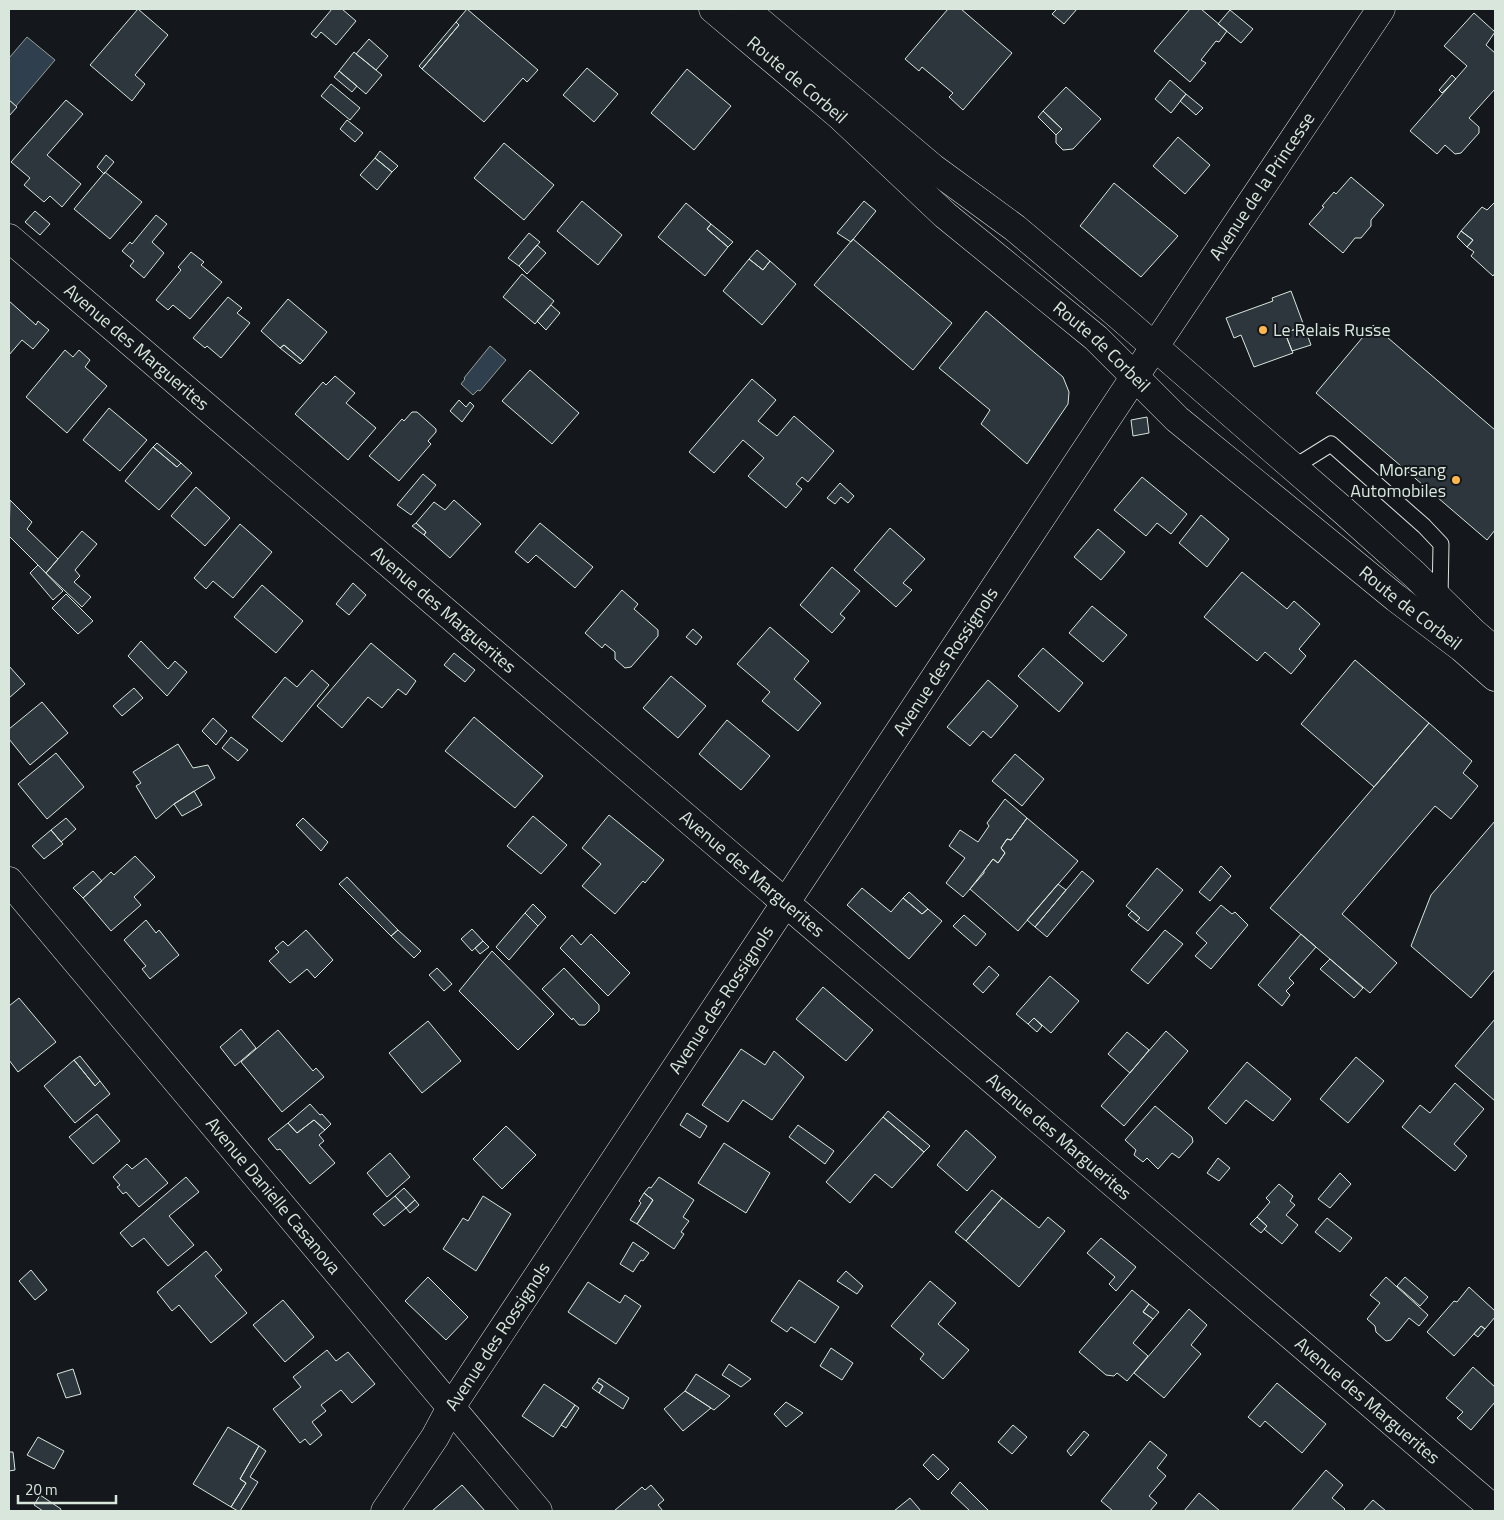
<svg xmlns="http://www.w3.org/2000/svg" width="1504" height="1520" font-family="'Titillium Web',sans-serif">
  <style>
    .water { fill: #2f3f4d; stroke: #939e99 }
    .building { fill: #2c363c; stroke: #d8e6dc }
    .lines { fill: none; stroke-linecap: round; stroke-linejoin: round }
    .lane-casing { stroke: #d8e6dc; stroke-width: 17 }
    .street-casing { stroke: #d8e6dc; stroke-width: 29 }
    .secondary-casing { stroke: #d8e6dc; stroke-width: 29 }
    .lane { stroke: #14181c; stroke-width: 15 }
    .street { stroke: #14181c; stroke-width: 28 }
    .secondary { stroke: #14181c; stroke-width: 28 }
    .poi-dot { fill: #ffb74d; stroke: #14181c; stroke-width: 2 }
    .labels { text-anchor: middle; stroke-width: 4; stroke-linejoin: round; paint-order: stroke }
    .street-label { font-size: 18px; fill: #d8e6dc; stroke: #14181c }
    .poi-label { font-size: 18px; fill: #d8e6dc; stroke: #14181c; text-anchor: start }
  </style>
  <rect width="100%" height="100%" fill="#14181c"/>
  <path class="water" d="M27,37L55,60L16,106L9,100V58Z
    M490,346L506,360L480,391L478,390L473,395L461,384L465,379L464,378Z"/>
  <path class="building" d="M138,9L168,35L135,75L145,84L132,101L90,65Z
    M332,9H342L356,21L336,45L321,32L316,38L311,34Z
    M467,9L538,70L527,82L523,78L484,122L422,69L459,25L456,22Z
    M948,9H961L1012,53L963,110L949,97L953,93L922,67L919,71L905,59Z
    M1057,9H1077L1064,24L1052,14Z
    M1190,9H1201L1227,31L1219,42L1216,41L1201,60L1206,63L1190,82L1154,51Z
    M1230,10L1253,29L1241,43L1218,24Z
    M1474,13L1495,32L1486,45L1495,53V89L1469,118L1479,127V133L1461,153L1455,154L1445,145L1437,154L1410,131L1467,66L1444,46Z
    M456,22L459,25L422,69L419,66Z
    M369,39L388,56L376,70L356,54Z
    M354,52L382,75L366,94L339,71Z
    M587,68L618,94L594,122L563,95Z
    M687,69L731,106L694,150L651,113Z
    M339,71L357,86L352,92L334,77Z
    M1452,75L1456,79L1442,93L1439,90Z
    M1170,80L1186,94L1171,113L1155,99Z
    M331,84L360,108L350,120L321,96Z
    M1066,87L1101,119L1073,149L1063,150L1056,143V135L1062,129L1043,111Z
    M1186,94L1203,108L1196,115L1180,101Z
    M9,100L17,107L9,116Z
    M66,100L83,114L47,155L81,184L62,207L50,196L44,202L24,185L30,178L11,162Z
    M1043,111L1062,129L1056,135L1038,117Z
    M347,120L363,133L355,142L340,129Z
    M1178,137L1210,165L1185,194L1153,166Z
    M504,143L554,185L524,220L474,178Z
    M380,151L398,166L392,172L375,158Z
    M106,155L114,162L104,174L97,167Z
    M375,158L392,172L377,190L360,175Z
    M105,172L142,202L110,239L74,209Z
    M1351,177L1384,205L1371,220V226L1361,238H1355L1343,253L1309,224L1324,207L1322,206L1334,192L1336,194Z
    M1114,183L1178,236L1141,277L1080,226Z
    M582,201L622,235L598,265L557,231Z
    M864,201L876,211L851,242L837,233Z
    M1495,202V273L1493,276L1471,256L1474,252L1467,247L1473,240L1461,231L1482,207L1487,210Z
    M686,203L711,224L707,229L728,247L705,276L658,237Z
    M35,211L50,224L40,235L25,222Z
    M156,215L167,224L152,242L164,253L144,278L130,266L134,261L122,251L130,242L132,244Z
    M711,224L733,242L728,247L707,229Z
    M1461,231L1473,240L1467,247L1457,237Z
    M529,233L540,242L519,266L508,258Z
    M853,239L952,323L913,370L814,285Z
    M537,245L546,253L527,274L519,266Z
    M757,250L770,261L763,270L749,259Z
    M191,252L204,262L201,265L222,282L190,319L173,305L168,310L156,300L181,270L178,267Z
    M749,259L763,270L770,261L796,284L762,325L723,291Z
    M522,274L554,301L535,324L503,297Z
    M1291,291L1304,326L1285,333L1293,353L1254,367L1241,335L1234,338L1226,318L1273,301L1272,298Z
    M228,297L242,308L237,313L250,323L221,358L207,346L205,348L193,338Z
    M288,299L327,332L303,361L284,345L280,348L261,331Z
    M9,301L36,325L38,321L49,330L33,349L22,340L9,355Z
    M551,305L560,313L546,330L537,321Z
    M986,311L1063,377L1069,392L1068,404L1027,464L981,424L990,410L939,368Z
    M1373,325L1495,430V530L1487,540L1316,393Z
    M1304,326L1311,345L1292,351L1285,333Z
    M284,345L303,361L300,364L280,348Z
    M65,350L73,357L79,350L90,360L85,367L107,386L67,433L26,397Z
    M530,370L579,413L552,444L502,401Z
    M335,376L355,393L346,403L376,428L348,460L295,414L323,382L326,385Z
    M752,379L776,400L758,421L777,436L794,416L834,451L808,482L802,477L796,484L802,489L786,508L748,476L764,458L743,440L714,473L689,452Z
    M459,400L466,407L470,402L474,406L462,422L450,411Z
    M109,408L147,440L120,471L83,440Z
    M412,412H417L436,429V432L428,441L431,444L399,481L369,456L402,419L404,421Z
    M1147,417L1149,433L1133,436L1131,420Z
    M157,443L181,463L177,467L153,447Z
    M153,447L177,467L181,463L192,473L159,510L125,481Z
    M423,474L436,485L411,515L397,505Z
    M1142,477L1187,514L1171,534L1157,523L1146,536L1114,510Z
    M840,483L854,496L848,503L841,497L835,504L827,498Z
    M196,487L230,518L205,546L171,516Z
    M10,500L32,522L27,529L58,559L46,573L9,536Z
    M454,500L481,524L450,558L424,535L426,532L416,523L434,502L445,510Z
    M1201,515L1229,539L1207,567L1179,543Z
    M416,523L426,532L424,535L412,526Z
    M540,523L593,567L575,588L536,555L528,563L515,552Z
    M240,524L272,552L233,598L213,581L206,589L194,578Z
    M890,528L925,559L903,583L912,590L896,607L854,570Z
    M1098,529L1125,552L1101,580L1074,557Z
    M82,531L97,544L75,570L80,576L74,582L91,597L82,607L46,573Z
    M38,565L63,591L53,600L30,573Z
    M832,567L860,591L840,614L845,618L832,633L800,605Z
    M1242,572L1287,609L1294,601L1320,624L1299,649L1306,656L1291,674L1265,652L1257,661L1204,617Z
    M353,583L366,595L349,615L336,604Z
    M262,585L303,621L276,653L234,617Z
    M622,590L638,604L634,609L658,630V636L631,667L625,668L615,659V652L605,644L602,648L585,633Z
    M66,594L93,621L78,634L52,608Z
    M1092,606L1127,635L1103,662L1069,633Z
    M770,627L809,661L794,679L821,703L798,731L762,701L770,692L737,664Z
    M693,629L702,637L696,645L686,637Z
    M141,641L168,669L175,661L187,672L167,696L128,656Z
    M371,643L416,681L406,695L398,689L382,708L368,697L342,728L317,706Z
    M1043,648L1083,683L1059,712L1018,676Z
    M454,653L475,670L465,682L444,665Z
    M1355,660L1429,723L1374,787L1301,724Z
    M9,666L25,684L9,698Z
    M312,670L329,685L282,742L252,717L285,677L297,687Z
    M671,676L706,706L678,738L643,708Z
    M988,680L1018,706L991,738L983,731L970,746L947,727Z
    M134,688L143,698L122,716L113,706Z
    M42,702L68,733L30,765L9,739V729Z
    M474,717L543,776L515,808L445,751Z
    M213,718L227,731L216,745L202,731Z
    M727,720L770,756L741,790L699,754Z
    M1429,723L1472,761L1463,773L1478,786L1451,819L1435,806L1342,914L1397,963L1370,993L1270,908Z
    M231,737L248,750L238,761L222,748Z
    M178,744L193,768L208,765L215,778L174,804L156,819L136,786L141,783L133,772Z
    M56,753L84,787L47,819L18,784Z
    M1015,754L1044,779L1022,806L992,781Z
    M194,791L202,805L182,816L174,804Z
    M1005,799L1027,818L1011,840L1007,839L1001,848L1005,853L998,863L993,859L984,871V873L963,897L946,883L965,858L949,846L960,830L978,842L989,826L987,823Z
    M609,815L664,860L645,883L643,881L615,914L582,886L601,864L582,848Z
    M533,816L567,845L541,874L507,846Z
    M66,818L76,829L61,842L51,830Z
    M303,818L328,842L321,851L296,825Z
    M1027,818L1078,861L1018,931L970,889L993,859L998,863L1005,853L1001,848L1007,839L1011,840Z
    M1495,821V969L1471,998L1411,946L1431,895Z
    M51,830L63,844L44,859L32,846Z
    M135,856L155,877L134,897L141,905L111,931L83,898L111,872L114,875Z
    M1221,866L1231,876L1210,901L1199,892Z
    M1157,868L1183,890L1148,931L1136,922L1140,918L1126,906Z
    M93,871L102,881L83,898L73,888Z
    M1082,871L1094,881L1047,937L1035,927Z
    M347,877L369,900L398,930L391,936L339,884Z
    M1058,884L1066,890L1035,927L1027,920Z
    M862,888L891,912L903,898L922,914L928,909L942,921L909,959L847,905Z
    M909,892L928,909L922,914L903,898Z
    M533,904L546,917L538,926L525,913Z
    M1221,905L1232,914L1235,912L1248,925L1211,969L1195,956L1207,943L1196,933Z
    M1132,911L1140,918L1136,922L1128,915Z
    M525,913L538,926L509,960L496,947Z
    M964,915L986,934L976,946L953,926Z
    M146,920L156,933L159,930L179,955L150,979L142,969L146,966L124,940Z
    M472,929L483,941L472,951L461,939Z
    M306,930L333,960L315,978L307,969L290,983L269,961L279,952L275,948L283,941L288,946Z
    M398,930L421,951L414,958L391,936Z
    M1165,930L1183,944L1148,984L1131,970Z
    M591,934L630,973L608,996L560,948L572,935L581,945Z
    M1301,934L1316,947L1289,978L1294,983L1286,991L1290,995L1282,1006L1258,985Z
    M483,941L489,947L480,954L475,948Z
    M492,951L554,1014L518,1050L459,991Z
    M1330,959L1363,988L1354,998L1320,969Z
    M989,966L999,975L983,993L973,984Z
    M437,968L452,984L444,991L429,975Z
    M564,968L599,1005V1011L585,1025H579L573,1018L572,1020L542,989Z
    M1050,976L1079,1001L1051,1033L1034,1018L1028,1024L1016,1014Z
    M823,987L873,1030L846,1061L796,1019Z
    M19,998L56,1042L18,1072L9,1060V1006Z
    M1034,1018L1042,1026L1037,1032L1028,1024Z
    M1495,1019V1101L1455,1066Z
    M428,1021L461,1061L422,1093L389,1053Z
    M241,1029L256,1048L235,1066L220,1047Z
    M278,1030L313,1071L316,1068L324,1077L282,1112L241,1062Z
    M1166,1031L1188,1051L1124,1126L1101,1106Z
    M1127,1032L1149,1050L1130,1073L1108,1054Z
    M741,1049L765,1065L774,1051L804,1077L772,1120L743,1100L728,1122L702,1105Z
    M80,1056L100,1081L95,1086L74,1060Z
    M1356,1057L1384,1081L1348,1123L1320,1099Z
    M74,1060L95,1086L100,1081L110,1094L75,1123L44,1086Z
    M1247,1062L1291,1099L1273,1121L1246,1100L1226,1124L1208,1108Z
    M1455,1083L1484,1109L1454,1144L1467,1156L1455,1171L1402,1127L1420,1105L1430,1113Z
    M310,1104L320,1115L322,1114L331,1124L325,1130L314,1120L297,1133L288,1123Z
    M1155,1106L1192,1137L1193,1142L1179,1158L1172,1153L1158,1169L1147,1158L1143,1162L1134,1155L1136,1150L1125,1140Z
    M888,1111L930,1146L924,1152L883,1117Z
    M687,1113L707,1126L700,1138L680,1125Z
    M97,1114L120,1141L93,1164L69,1137Z
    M883,1117L924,1152L892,1188L875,1174L850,1203L826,1182Z
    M314,1120L325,1130L319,1135L324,1141L319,1145L335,1163L310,1184L280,1149L277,1150L268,1139L288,1123L297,1133Z
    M798,1125L834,1151L825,1164L789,1137Z
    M506,1126L536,1155L502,1189L473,1159Z
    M966,1130L996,1157L967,1191L937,1165Z
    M724,1143L770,1173L746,1213L698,1183Z
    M390,1153L410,1177L387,1197L367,1173Z
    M146,1158L168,1183L139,1207L126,1192L123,1194L117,1187L120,1185L113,1177L127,1164L132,1169Z
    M1218,1158L1230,1168L1219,1181L1207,1173Z
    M1340,1173L1351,1184L1330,1208L1318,1199Z
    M186,1177L199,1192L169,1216L194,1245L168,1266L144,1238L132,1247L120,1233Z
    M659,1177L694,1200L683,1217L689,1221L681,1232L684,1234L674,1249L637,1224L653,1200L644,1193L649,1187L651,1188Z
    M1279,1184L1293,1196L1290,1201L1295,1205L1286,1215L1298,1225L1282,1244L1264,1229L1267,1226L1257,1217L1270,1202L1266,1198Z
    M404,1188L415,1200L406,1208L395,1196Z
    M992,1190L1002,1198L966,1241L955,1232Z
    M644,1193L653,1200L637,1224L630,1220L641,1203L639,1201Z
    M395,1196L406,1208L384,1226L373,1214Z
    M483,1196L511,1214L476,1271L443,1249L463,1218L468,1221Z
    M1002,1198L1039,1228L1048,1217L1065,1231L1019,1287L966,1241Z
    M415,1200L419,1205L410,1213L406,1208Z
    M1257,1217L1267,1226L1261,1233L1250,1224Z
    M1327,1218L1352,1238L1340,1252L1315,1232Z
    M1101,1238L1136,1267L1116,1291L1109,1284L1115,1277L1087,1253Z
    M633,1242L649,1253L643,1261L641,1260L633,1272L620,1264Z
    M206,1251L222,1270L215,1276L247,1313L211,1343L179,1305L172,1311L157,1292Z
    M31,1270L47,1290L35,1300L19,1281Z
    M846,1271L863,1286L857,1294L837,1281Z
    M428,1277L468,1317L446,1340L405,1301Z
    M1386,1277L1428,1315L1419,1326L1409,1318L1391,1340L1386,1341L1376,1332L1375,1326L1367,1319L1380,1303L1370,1295Z
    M1405,1277L1428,1297L1420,1306L1397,1286Z
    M799,1280L839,1307L815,1343L791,1327L787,1332L771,1321Z
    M930,1281L956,1303L938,1324L969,1350L943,1379L920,1359L924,1354L891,1326Z
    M588,1282L620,1303L625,1295L641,1306L616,1344L568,1312Z
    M1469,1287L1495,1311V1317L1485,1329L1481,1326L1454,1356L1427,1332L1454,1301L1457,1302Z
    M1132,1290L1149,1304L1143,1312L1153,1319L1133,1343L1148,1356L1127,1381L1117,1373L1114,1376L1106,1375L1079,1352Z
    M283,1300L314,1337L285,1362L253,1325Z
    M1149,1304L1159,1312L1153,1319L1143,1312Z
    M1189,1309L1207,1325L1191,1345L1201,1354L1164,1398L1134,1373Z
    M1481,1326L1485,1329L1478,1337L1474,1334Z
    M831,1348L853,1363L842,1380L820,1366Z
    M327,1350L336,1361L348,1352L375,1384L352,1403L341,1390L321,1405L326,1411L312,1422L322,1435L310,1445L305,1439L300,1443L273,1409L301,1387L293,1377Z
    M729,1364L751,1379L741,1387L722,1375Z
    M1473,1367L1495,1387V1402L1471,1430L1457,1418L1463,1412L1446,1398Z
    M73,1369L81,1394L66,1398L57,1374Z
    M696,1374L730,1396L714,1410L685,1391Z
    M599,1378L629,1398L623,1409L599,1393L603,1386L597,1382Z
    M597,1382L603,1386L599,1393L592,1388Z
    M1277,1383L1326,1424L1302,1453L1265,1421L1260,1427L1248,1417Z
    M544,1384L575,1405L553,1437L522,1416Z
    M685,1391L711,1408L683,1431L664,1409Z
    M786,1402L803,1413L786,1427L774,1414Z
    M575,1405L579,1408L566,1428L561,1425Z
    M1013,1425L1027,1437L1012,1454L998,1442Z
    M228,1427L259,1446L240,1479L246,1483L231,1507L193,1484Z
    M1084,1431L1089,1435L1071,1456L1067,1451Z
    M38,1437L64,1451L54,1469L27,1455Z
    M1150,1441L1167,1455L1157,1468L1166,1476L1149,1496L1157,1503L1150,1511H1113L1101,1501Z
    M259,1446L266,1451L250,1477L258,1482L240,1511H238L231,1507L246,1483L240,1479Z
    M9,1452H13L15,1470L9,1471Z
    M933,1454L949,1469L938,1480L923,1465Z
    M1326,1470L1343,1485L1332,1498L1345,1509L1343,1511H1291Z
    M960,1482L989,1511H970L951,1493Z
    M462,1485L485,1511H432Z
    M651,1485L664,1500L658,1505L663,1511H614L642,1487L645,1490Z
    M1199,1493L1220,1511H1184Z
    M40,1495L61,1509L60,1511H43L34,1505Z
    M910,1498L921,1511H894Z
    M1373,1500L1386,1511H1363Z"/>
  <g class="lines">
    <g class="lane-casing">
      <path id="lane" d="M1294,467L1331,444L1424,526L1441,544L1440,599"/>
    </g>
    <g class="street-casing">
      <g id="street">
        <path id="s1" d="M9,238L1495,1510"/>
        <path id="s2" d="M9,881L538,1511"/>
        <path id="s3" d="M385,1511L435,1437L451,1407L1155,346L1381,9"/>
      </g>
    </g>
    <g class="secondary-casing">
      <g id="secondary">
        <path id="s4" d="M713,9L840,116L945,215L1096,338L1177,419L1396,598L1462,648L1495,677"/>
        <path d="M745,9L933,168L1015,228L1117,314L1345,512L1414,574L1474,633L1495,651"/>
      </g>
    </g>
    <use href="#lane" class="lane"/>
    <use href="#street" class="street"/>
    <use href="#secondary" class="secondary"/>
  </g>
  <g class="poi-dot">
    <circle cx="1263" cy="330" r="5"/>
    <circle cx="1456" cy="480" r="5"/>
  </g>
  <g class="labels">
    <g class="street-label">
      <text dy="6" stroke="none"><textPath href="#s4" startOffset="110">Route de Corbeil</textPath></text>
      <text dy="6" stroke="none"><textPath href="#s3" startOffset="1589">Avenue de la Princesse</textPath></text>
      <text dy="6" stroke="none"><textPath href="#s1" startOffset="168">Avenue des Marguerites</textPath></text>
      <text dy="6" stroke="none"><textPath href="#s4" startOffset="515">Route de Corbeil</textPath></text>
      <text dy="6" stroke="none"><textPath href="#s4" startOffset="920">Route de Corbeil</textPath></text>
      <text dy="6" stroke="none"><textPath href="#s1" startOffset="572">Avenue des Marguerites</textPath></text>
      <text dy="6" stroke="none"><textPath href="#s3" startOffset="1018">Avenue des Rossignols</textPath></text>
      <text dy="6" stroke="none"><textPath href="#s1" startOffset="978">Avenue des Marguerites</textPath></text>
      <text dy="6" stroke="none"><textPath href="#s3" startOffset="612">Avenue des Rossignols</textPath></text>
      <text dy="6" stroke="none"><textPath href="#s1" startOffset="1382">Avenue des Marguerites</textPath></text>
      <text dy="6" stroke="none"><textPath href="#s2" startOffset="411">Avenue Danielle Casanova</textPath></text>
      <text dy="6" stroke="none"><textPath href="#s3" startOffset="208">Avenue des Rossignols</textPath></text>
      <text dy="6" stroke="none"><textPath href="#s1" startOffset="1788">Avenue des Marguerites</textPath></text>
    </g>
    <g class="poi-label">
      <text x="1273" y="336">Le Relais Russe</text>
      <text x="1446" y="476" text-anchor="end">Morsang<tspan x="1446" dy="21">Automobiles</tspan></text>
    </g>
  </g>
  <rect width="1504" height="1520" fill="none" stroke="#d8e6dc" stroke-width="20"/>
  <path d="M18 1495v8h98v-8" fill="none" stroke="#d8e6dc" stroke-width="2.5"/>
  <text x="25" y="1495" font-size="15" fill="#d8e6dc" stroke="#14181c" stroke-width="4" paint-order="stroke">20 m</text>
</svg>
